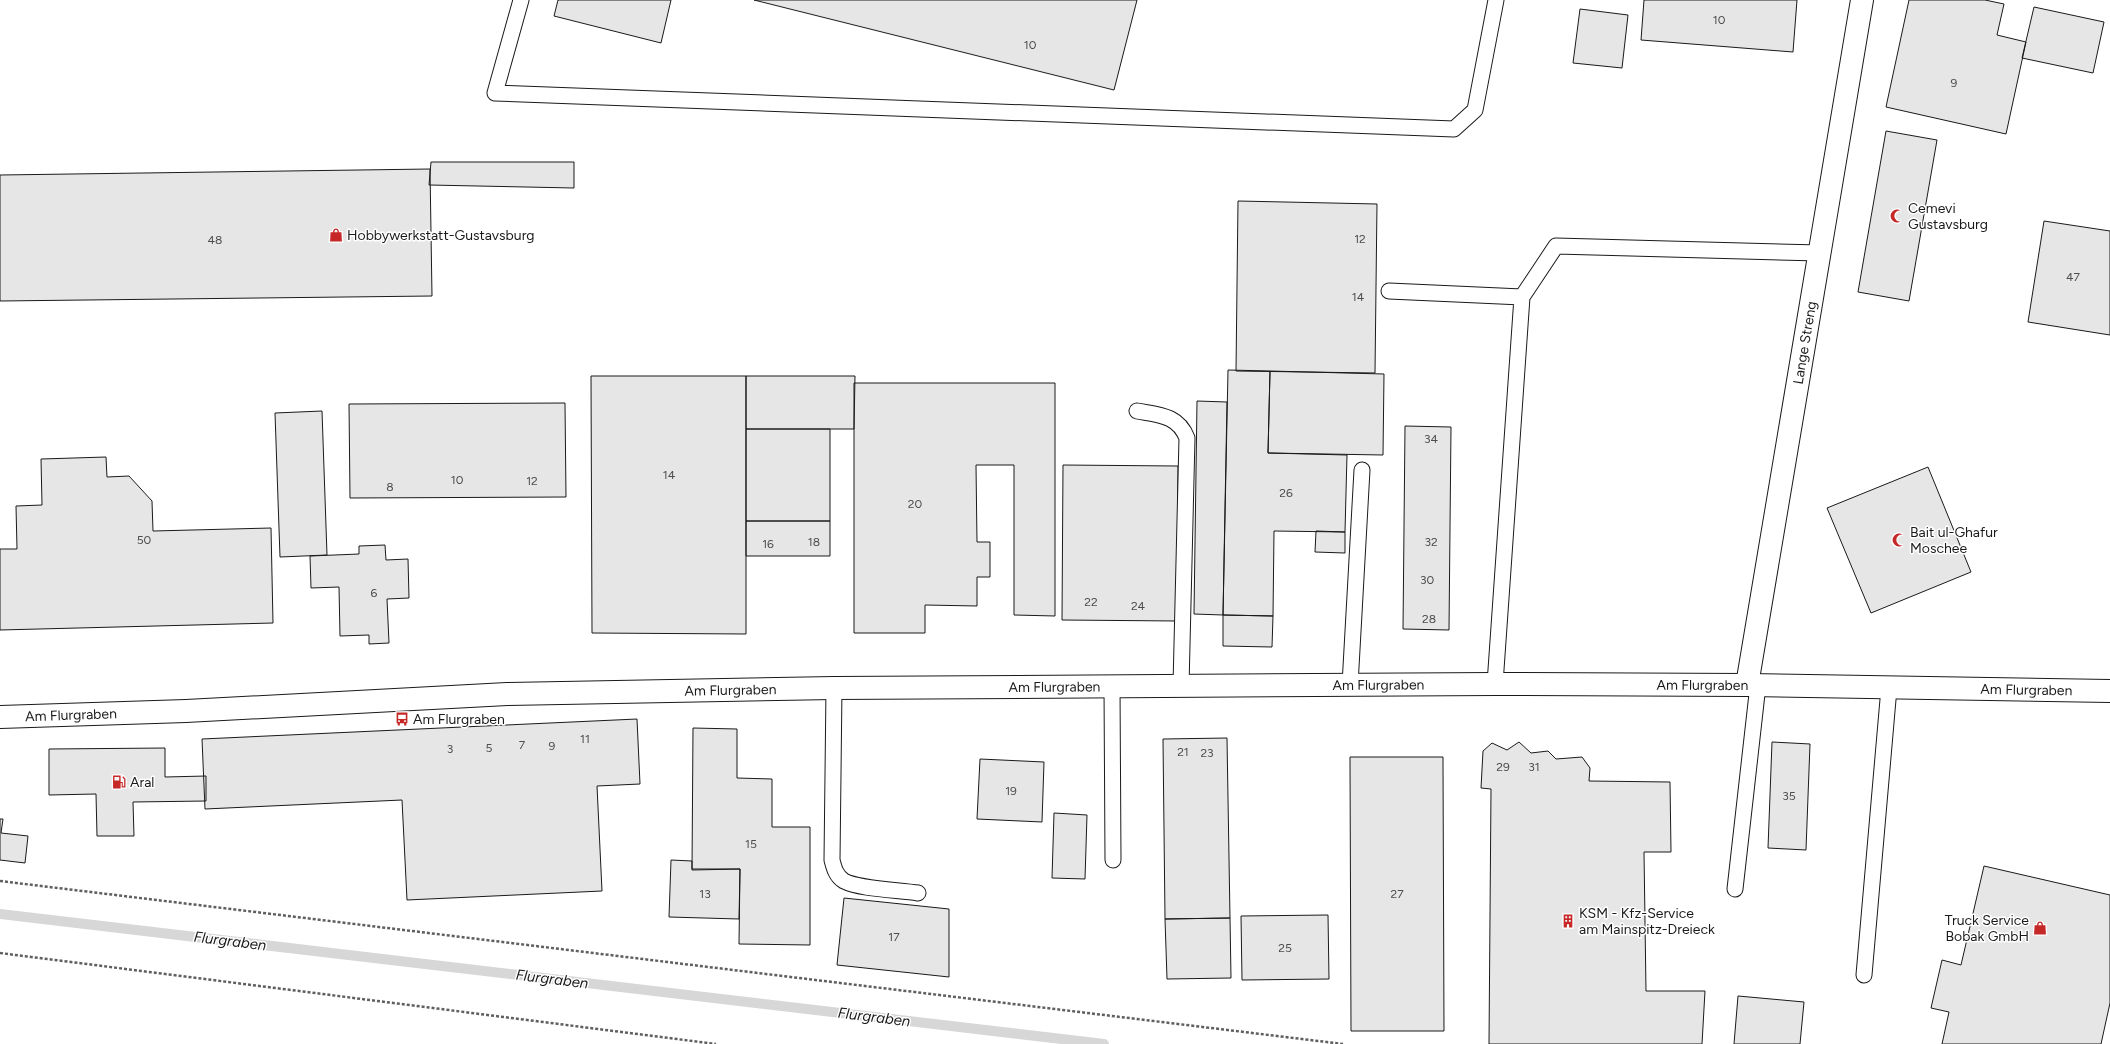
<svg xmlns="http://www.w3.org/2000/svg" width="2110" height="1044" font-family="Figtree,sans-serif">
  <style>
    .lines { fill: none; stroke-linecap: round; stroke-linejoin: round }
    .stream { stroke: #d7d7d7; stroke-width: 10 }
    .building { fill: #e6e6e6; stroke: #1a1a1a }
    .service-casing { stroke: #1a1a1a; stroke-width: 17 }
    .minor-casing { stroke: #1a1a1a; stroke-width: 24 }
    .path { stroke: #5f5f5f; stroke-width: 2.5; stroke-dasharray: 3 2; stroke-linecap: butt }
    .service { stroke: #fff; stroke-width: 15 }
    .minor { stroke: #fff; stroke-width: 22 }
    .labels { text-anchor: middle; stroke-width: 3; stroke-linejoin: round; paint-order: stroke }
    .number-label { font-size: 12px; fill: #4d4d4d }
    .poi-label { font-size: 14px; fill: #1a1a1a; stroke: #fff; text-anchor: start }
    .street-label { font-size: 14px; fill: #1a1a1a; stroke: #fff }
    .water-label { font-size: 15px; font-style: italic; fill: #1a1a1a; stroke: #fff }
  </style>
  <rect width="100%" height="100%" fill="#fff"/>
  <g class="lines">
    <path class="stream" d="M0,914L1104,1044"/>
  </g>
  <path class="building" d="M558,0H671L661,43L554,16Z
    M754,0H1137L1114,90Z
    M1644,0H1797L1793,52L1641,40Z
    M1909,0H1985L2004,4L1997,35L2026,42L2006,134L1886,107Z
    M2034,7L2104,22L2093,73L2022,58Z
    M1580,9L1628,15L1622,68L1573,63Z
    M1886,131L1937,140L1909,301L1858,292Z
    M431,162H574V188L429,185Z
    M430,169L432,296L0,301V175Z
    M1238,201L1377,204L1375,373L1236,371Z
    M2044,221L2110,231V335L2028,322Z
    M1228,370L1270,371L1268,453L1347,455L1345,532L1274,531L1273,616L1223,615Z
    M1270,371L1384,374L1383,455L1268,453Z
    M591,376H746V634L592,633Z
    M746,376H855L854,429H746Z
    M854,383H1055V616L1014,615V465H976L977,542H990V577H977V606L925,605V633H854Z
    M1197,401L1227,402L1223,615L1194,614Z
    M565,403L566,497L350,498L349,404Z
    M322,411L327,555L280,557L275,413Z
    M1405,426L1451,427L1449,630L1403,629Z
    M746,429H830V521H746Z
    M106,457L107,477L129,476L152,501L153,531L271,528L273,623L0,630V549H17L16,506L42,505L41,459Z
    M1063,465L1178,466L1177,621L1062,620Z
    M1928,467L1971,572L1871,613L1827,508Z
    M746,521H830V556H746Z
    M1316,531L1345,532V553L1315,552Z
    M385,545L386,560L408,559L409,598L387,599L389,643L369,644V635L340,636L339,587L311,588L310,556L359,554V546Z
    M1223,615L1273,616L1272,647L1223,646Z
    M637,719L640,784L597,786L602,891L407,900L402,800L205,809L202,739Z
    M693,728L737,729V778L772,779V827H810V945L739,944L740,869H692Z
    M1227,738L1230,918L1165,919L1163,739Z
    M1519,742L1531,753L1548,751L1556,759L1582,757L1590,768L1589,781L1670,782L1671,852H1644L1646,991H1705L1702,1044H1489L1491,789L1481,788L1483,751L1492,743L1507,750Z
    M1772,742L1810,744L1806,850L1768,848Z
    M165,748V777L206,776V801L133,802L134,836H97L96,794L49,795V749Z
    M1350,757H1443L1444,1031H1351Z
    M980,759L1044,762L1042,822L977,819Z
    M1054,813L1087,815L1085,879L1052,878Z
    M0,819H3L1,833L28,836L25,863L0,860Z
    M671,860L692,861V870L740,869L739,919L669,917Z
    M1984,866L2110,895V1003L2101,1044H1942L1949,1012L1931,1008L1942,960L1961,965Z
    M844,898L949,909V977L837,965Z
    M1328,915L1329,979L1242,980L1241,916Z
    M1230,918L1231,978L1167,979L1165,919Z
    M1738,996L1804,1002L1800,1044H1734Z"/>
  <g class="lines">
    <g class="service-casing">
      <path id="service" d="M521,0L495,93L1454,129L1475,110L1496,0
        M1389,291L1522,297
        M1137,411C1159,415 1178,415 1187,438L1181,686
        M1495,684L1522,297L1556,246L1820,253
        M1350,685L1362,470
        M1112,686L1113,860
        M834,688L832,860C834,868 836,876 844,881C859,889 899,890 918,893
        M1735,889L1758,685
        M1864,975L1889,688"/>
    </g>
    <g class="minor-casing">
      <g id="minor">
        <path id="s1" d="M1747,685L1862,0"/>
        <path id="s2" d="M0,717L186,711L507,694L834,688L1495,684L1747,685L2110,691"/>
      </g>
    </g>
    <path class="path" d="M0,881L1343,1044
      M0,953L716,1044"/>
    <use href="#service" class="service"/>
    <use href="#minor" class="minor"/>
  </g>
  <defs>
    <g id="mosque-bare" transform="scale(1.08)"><path d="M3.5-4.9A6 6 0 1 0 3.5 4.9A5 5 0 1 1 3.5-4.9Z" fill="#c62828" stroke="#fff" stroke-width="2.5" paint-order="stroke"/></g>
    <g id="shop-bare" transform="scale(1.08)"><path d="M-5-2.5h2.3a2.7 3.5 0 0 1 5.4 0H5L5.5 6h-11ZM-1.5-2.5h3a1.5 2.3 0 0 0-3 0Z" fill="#c62828" stroke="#fff" stroke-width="2.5" paint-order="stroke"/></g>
    <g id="bus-bare" transform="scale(1.08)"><path d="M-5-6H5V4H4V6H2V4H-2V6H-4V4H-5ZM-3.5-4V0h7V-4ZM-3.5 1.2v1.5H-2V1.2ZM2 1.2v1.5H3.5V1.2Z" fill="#c62828" stroke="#fff" stroke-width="2.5" paint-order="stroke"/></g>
    <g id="fuel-bare" transform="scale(1.08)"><path d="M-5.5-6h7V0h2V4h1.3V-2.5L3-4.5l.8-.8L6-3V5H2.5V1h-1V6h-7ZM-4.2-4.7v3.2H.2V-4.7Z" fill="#c62828" stroke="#fff" stroke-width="2.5" paint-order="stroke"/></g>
    <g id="building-bare" transform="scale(1.08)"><path d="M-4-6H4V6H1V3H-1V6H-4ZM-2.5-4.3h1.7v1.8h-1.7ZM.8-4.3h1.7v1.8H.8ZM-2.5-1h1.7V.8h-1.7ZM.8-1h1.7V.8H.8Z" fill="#c62828" stroke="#fff" stroke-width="2.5" paint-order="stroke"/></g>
  </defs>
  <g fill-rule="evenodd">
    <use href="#mosque-bare" x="1897" y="216"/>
    <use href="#shop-bare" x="336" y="235"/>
    <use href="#mosque-bare" x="1899" y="540"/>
    <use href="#bus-bare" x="402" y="719"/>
    <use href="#fuel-bare" x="119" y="782"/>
    <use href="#building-bare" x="1568" y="921"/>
    <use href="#shop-bare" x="2040" y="928"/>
  </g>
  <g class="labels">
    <g class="number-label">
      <text x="1719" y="24">10</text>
      <text x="1030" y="49">10</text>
      <text x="1954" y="87">9</text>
      <text x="1360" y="243">12</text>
      <text x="215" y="244">48</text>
      <text x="2073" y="281">47</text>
      <text x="1358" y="301">14</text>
      <text x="1431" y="443">34</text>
      <text x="669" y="479">14</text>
      <text x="457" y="484">10</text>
      <text x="532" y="485">12</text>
      <text x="390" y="491">8</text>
      <text x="1286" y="497">26</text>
      <text x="915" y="508">20</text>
      <text x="144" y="544">50</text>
      <text x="814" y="546">18</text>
      <text x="1431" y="546">32</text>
      <text x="768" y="548">16</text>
      <text x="1427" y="584">30</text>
      <text x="374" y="597">6</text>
      <text x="1091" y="606">22</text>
      <text x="1138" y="610">24</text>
      <text x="1429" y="623">28</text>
      <text x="585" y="743">11</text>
      <text x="522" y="749">7</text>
      <text x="552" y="750">9</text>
      <text x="489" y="752">5</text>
      <text x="450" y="753">3</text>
      <text x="1183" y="756">21</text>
      <text x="1207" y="757">23</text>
      <text x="1503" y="771">29</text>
      <text x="1534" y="771">31</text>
      <text x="1011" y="795">19</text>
      <text x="1789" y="800">35</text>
      <text x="751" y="848">15</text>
      <text x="705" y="898">13</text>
      <text x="1397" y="898">27</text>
      <text x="894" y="941">17</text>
      <text x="1285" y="952">25</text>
    </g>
    <g class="poi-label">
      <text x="1908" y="213">Cemevi<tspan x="1908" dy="16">Gustavsburg</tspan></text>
      <text x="347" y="240">Hobbywerkstatt-Gustavsburg</text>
      <text x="1910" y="537">Bait ul-Ghafur<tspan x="1910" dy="16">Moschee</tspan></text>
      <text x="413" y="724">Am Flurgraben</text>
      <text x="130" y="787">Aral</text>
      <text x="1579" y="918">KSM - Kfz-Service<tspan x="1579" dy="16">am Mainspitz-Dreieck</tspan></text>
      <text x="2029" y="925" text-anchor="end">Truck Service<tspan x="2029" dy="16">Bobak GmbH</tspan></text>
    </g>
    <g class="street-label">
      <text dy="5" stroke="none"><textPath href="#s1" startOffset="347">Lange Streng</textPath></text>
      <text dy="5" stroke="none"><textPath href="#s2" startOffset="1379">Am Flurgraben</textPath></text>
      <text dy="5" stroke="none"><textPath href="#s2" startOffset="1703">Am Flurgraben</textPath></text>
      <text dy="5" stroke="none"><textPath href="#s2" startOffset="1055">Am Flurgraben</textPath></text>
      <text dy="5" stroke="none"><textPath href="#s2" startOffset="731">Am Flurgraben</textPath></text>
      <text dy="5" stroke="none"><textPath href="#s2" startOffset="2027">Am Flurgraben</textPath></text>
      <text dy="5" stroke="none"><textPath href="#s2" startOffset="71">Am Flurgraben</textPath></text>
    </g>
    <g class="water-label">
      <text transform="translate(230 941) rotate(7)" y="5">Flurgraben</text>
      <text transform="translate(552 979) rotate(7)" y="5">Flurgraben</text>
      <text transform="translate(874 1017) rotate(7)" y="5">Flurgraben</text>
    </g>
  </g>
</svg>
